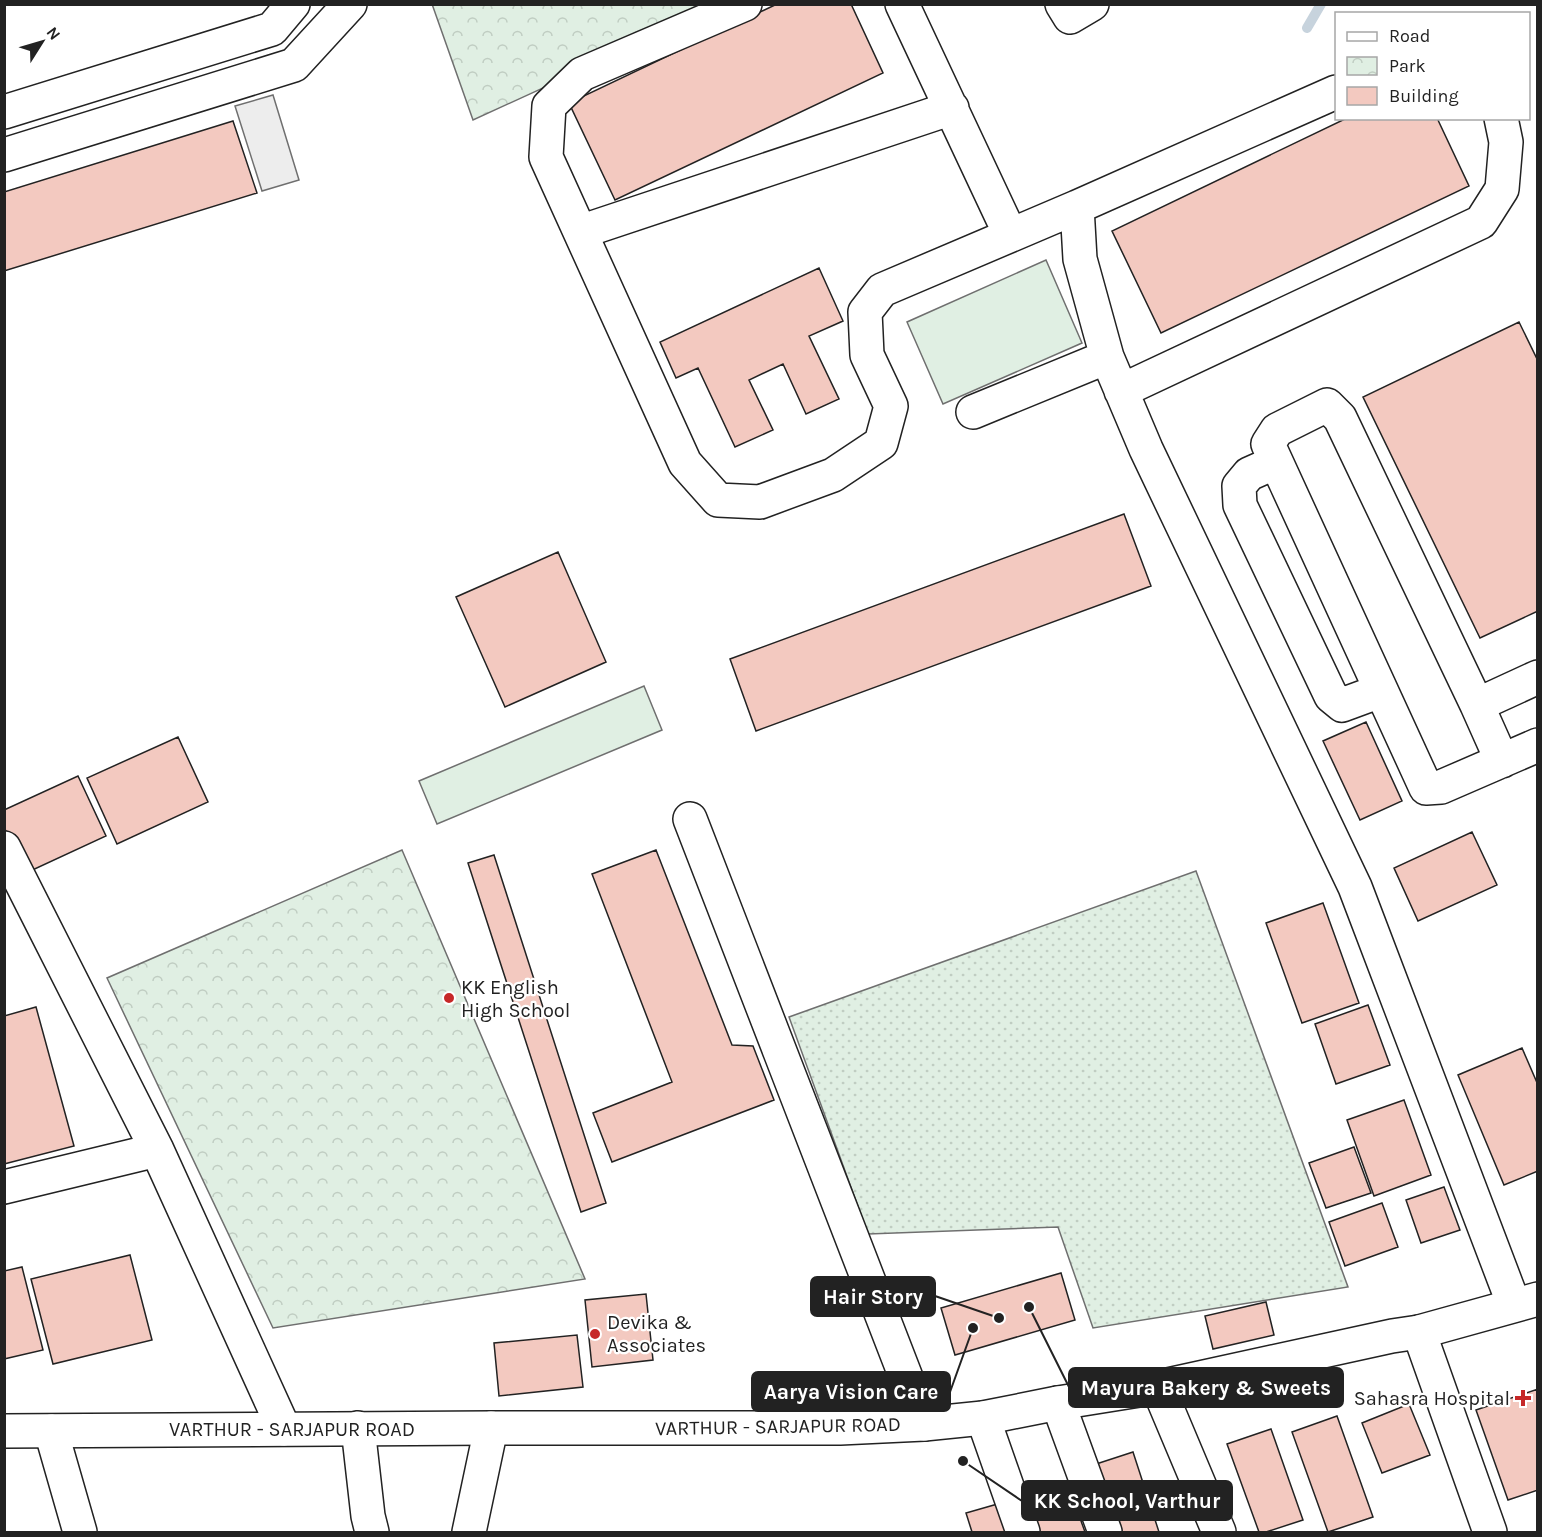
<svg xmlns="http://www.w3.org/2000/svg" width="1542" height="1537" font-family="Karla,sans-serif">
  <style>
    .grass { fill: url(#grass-dots); stroke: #6f6f6f; stroke-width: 1.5 }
    .park { fill: url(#park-crowns); stroke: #6f6f6f; stroke-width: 1.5 }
    .garden { fill: #e0efe3; stroke: #6f6f6f; stroke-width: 1.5 }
    .parking { fill: #ededed; stroke: #6f6f6f; stroke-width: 1.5 }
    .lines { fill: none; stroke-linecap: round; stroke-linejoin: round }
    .stream { stroke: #c7d3dd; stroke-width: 10 }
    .building { fill: #f3c9c0; stroke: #222; stroke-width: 1.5 }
    .minor-casing { stroke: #222; stroke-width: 36 }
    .major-casing { stroke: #222; stroke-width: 36 }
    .minor { stroke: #fff; stroke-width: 33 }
    .major { stroke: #fff; stroke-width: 33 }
    .poi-dot { fill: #c62828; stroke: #fff; stroke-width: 2 }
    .labels { text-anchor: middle; stroke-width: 4.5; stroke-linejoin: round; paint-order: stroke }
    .poi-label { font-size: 20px; fill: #222; stroke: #fff; text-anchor: start }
    .street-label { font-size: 20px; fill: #222; stroke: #fff }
    .leader { fill: none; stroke: #222; stroke-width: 2 }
    .callout-dot { fill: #222; stroke: #fff; stroke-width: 2 }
    .callout { fill: #222; stroke: #222; stroke-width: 2 }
    .callout-label { font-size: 21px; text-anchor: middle; font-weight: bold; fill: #fff }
  </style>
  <defs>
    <pattern id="grass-dots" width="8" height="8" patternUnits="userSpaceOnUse" patternTransform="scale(1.5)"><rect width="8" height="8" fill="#e0efe3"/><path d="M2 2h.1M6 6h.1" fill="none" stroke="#c0cdc2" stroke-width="1.8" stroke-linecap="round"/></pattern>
    <pattern id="park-crowns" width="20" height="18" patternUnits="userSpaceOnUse" patternTransform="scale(1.5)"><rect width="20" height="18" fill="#e0efe3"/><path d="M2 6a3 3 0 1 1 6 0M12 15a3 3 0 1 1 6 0" fill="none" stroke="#c0cdc2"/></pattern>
  </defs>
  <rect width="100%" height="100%" fill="#fff"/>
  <path class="grass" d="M1196,871L1348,1287L1093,1328L1058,1227L868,1234L789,1017Z"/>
  <path class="park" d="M432,4L724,5L473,120Z
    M402,850L585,1279L273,1328L107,978Z"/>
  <path class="garden" d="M1046,260L1082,343L943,404L907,322Z
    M644,686L662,730L437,824L419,781Z"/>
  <path class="parking" d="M273,95L299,180L262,191L235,106Z"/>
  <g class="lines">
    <path class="stream" d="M1307,28L1321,4"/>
  </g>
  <path class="building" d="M777,4H851L883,73L615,200L569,103Z
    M1347,118H1437L1469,186L1161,333L1112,231Z
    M233,121L257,193L4,271V192Z
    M819,268L843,321L809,336L839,399L806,414L783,364L749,380L773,430L735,447L698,368L676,378L660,342Z
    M1519,322L1538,361V611L1480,638L1363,397Z
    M1124,514L1151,586L756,731L730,659Z
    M558,552L606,662L505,707L456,597Z
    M1366,722L1402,801L1360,820L1323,741Z
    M178,737L208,802L117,844L87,778Z
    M78,776L106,836L26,873L4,827V810Z
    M1472,832L1497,885L1418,921L1394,868Z
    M656,850L732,1045L753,1046L774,1100L612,1162L593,1113L672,1082L592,874Z
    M494,855L606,1203L581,1212L468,863Z
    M1323,903L1359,1003L1302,1023L1266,923Z
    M1368,1005L1390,1065L1336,1084L1315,1024Z
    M36,1007L74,1146L4,1164V1016Z
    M1522,1048L1538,1085V1171L1504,1185L1458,1075Z
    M1404,1100L1431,1175L1374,1196L1347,1120Z
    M1354,1147L1371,1193L1326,1208L1309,1163Z
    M1444,1187L1460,1230L1421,1243L1406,1200Z
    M1382,1203L1398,1247L1345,1266L1329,1222Z
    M130,1255L152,1340L53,1364L31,1279Z
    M22,1267L43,1350L4,1359V1271Z
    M1061,1273L1075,1320L955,1355L941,1308Z
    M646,1294L653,1360L592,1367L585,1300Z
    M1266,1302L1274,1335L1213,1349L1205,1316Z
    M577,1335L583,1387L499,1396L494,1343Z
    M1538,1389V1490L1508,1500L1476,1410Z
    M1409,1404L1430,1455L1382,1473L1362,1423Z
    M1337,1416L1373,1517L1328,1532L1292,1432Z
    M1271,1429L1303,1520L1266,1532H1259L1227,1444Z
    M1133,1452L1159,1532H1109L1087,1467Z
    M1072,1496L1085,1532H1035L1027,1511Z
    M1008,1501L1017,1532H972L966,1513Z"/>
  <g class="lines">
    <g class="minor-casing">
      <path id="minor" d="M745,4L582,74L549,106L546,157L685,463L718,500L760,502L833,475L881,443L891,406L867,355L865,312L882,290L1077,207
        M902,4L1010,234
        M1062,4L1070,17L1092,4
        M1336,92L1077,207L1080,259L1107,357L1146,449L1355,887L1514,1305
        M4,112L272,29L293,4
        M4,155L294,65L350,4
        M580,232L952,108
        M1121,391L1481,222L1502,189L1506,142L1501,118
        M973,412L1107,357
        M1276,462L1249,474L1239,486L1240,505L1331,696L1342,705L1380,691
        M1538,677L1477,705L1340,418L1327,405L1277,430L1268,444L1426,788L1441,787L1538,745
        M1477,705L1502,761
        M690,819L924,1424
        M4,848L157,1150L284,1429
        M4,1187L157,1150
        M1419,1332L1490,1532
        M1158,1387L1219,1532
        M1058,1403L1105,1532
        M983,1418L1023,1532
        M358,1428L368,1516L372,1532
        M51,1431L80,1532
        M469,1532L491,1428"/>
    </g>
    <g class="major-casing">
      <path id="major" d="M4,1431L491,1428H840L924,1424L983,1418L1058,1403L1158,1387L1392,1336L1419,1332L1538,1299"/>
    </g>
    <use href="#minor" class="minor"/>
    <use href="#major" class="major"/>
  </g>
  <g class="poi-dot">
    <circle cx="449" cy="998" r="6"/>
    <circle cx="595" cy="1334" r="6"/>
    <path d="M1520 1389h6v6h6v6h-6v6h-6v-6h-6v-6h6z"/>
  </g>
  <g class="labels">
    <g class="poi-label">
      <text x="461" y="994">KK English<tspan x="461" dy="23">High School</tspan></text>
      <text x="607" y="1329">Devika &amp;<tspan x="607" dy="23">Associates</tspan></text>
      <text x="1510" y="1405" text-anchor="end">Sahasra Hospital</text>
    </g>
    <g class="street-label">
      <text transform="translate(778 1426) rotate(-1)" y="7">VARTHUR - SARJAPUR ROAD</text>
      <text x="292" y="1436">VARTHUR - SARJAPUR ROAD</text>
    </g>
  </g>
  <path class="leader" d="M999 1318L935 1296M1029 1307L1069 1387M973 1328L950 1392M963 1461L1022 1501"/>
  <g class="callout-dot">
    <circle cx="999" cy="1318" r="6"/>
    <circle cx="1029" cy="1307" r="6"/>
    <circle cx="973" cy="1328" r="6"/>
    <circle cx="963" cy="1461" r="6"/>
  </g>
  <g class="callout">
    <rect x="811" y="1277" width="124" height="39" rx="6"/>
    <rect x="1069" y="1368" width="274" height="39" rx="6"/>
    <rect x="752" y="1372" width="198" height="39" rx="6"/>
    <rect x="1022" y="1481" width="210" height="39" rx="6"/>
  </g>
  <g class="callout-label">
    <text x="873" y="1304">Hair Story</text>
    <text x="1206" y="1395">Mayura Bakery &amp; Sweets</text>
    <text x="851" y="1399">Aarya Vision Care</text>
    <text x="1127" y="1508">KK School, Varthur</text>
  </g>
  <rect width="1542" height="1537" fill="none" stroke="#222222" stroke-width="12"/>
  <rect x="1335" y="12" width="195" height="108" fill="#ffffff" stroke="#a7a7a7" stroke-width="1.5"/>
  <rect x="1347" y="32" width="30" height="9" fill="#ffffff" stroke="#a7a7a7" stroke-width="1.5"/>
  <text x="1389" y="42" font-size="18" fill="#222222">Road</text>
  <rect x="1347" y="57" width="30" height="18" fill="url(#park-crowns)" stroke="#a7a7a7" stroke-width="1.5"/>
  <text x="1389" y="72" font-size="18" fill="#222222">Park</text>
  <rect x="1347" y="87" width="30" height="18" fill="#f3c9c0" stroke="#a7a7a7" stroke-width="1.5"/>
  <text x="1389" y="102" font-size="18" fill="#222222">Building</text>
  <g transform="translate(42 42) rotate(53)" stroke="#ffffff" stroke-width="4.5" paint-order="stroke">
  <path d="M0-4.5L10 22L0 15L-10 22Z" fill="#222222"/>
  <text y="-9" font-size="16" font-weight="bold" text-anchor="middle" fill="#222222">N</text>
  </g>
</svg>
